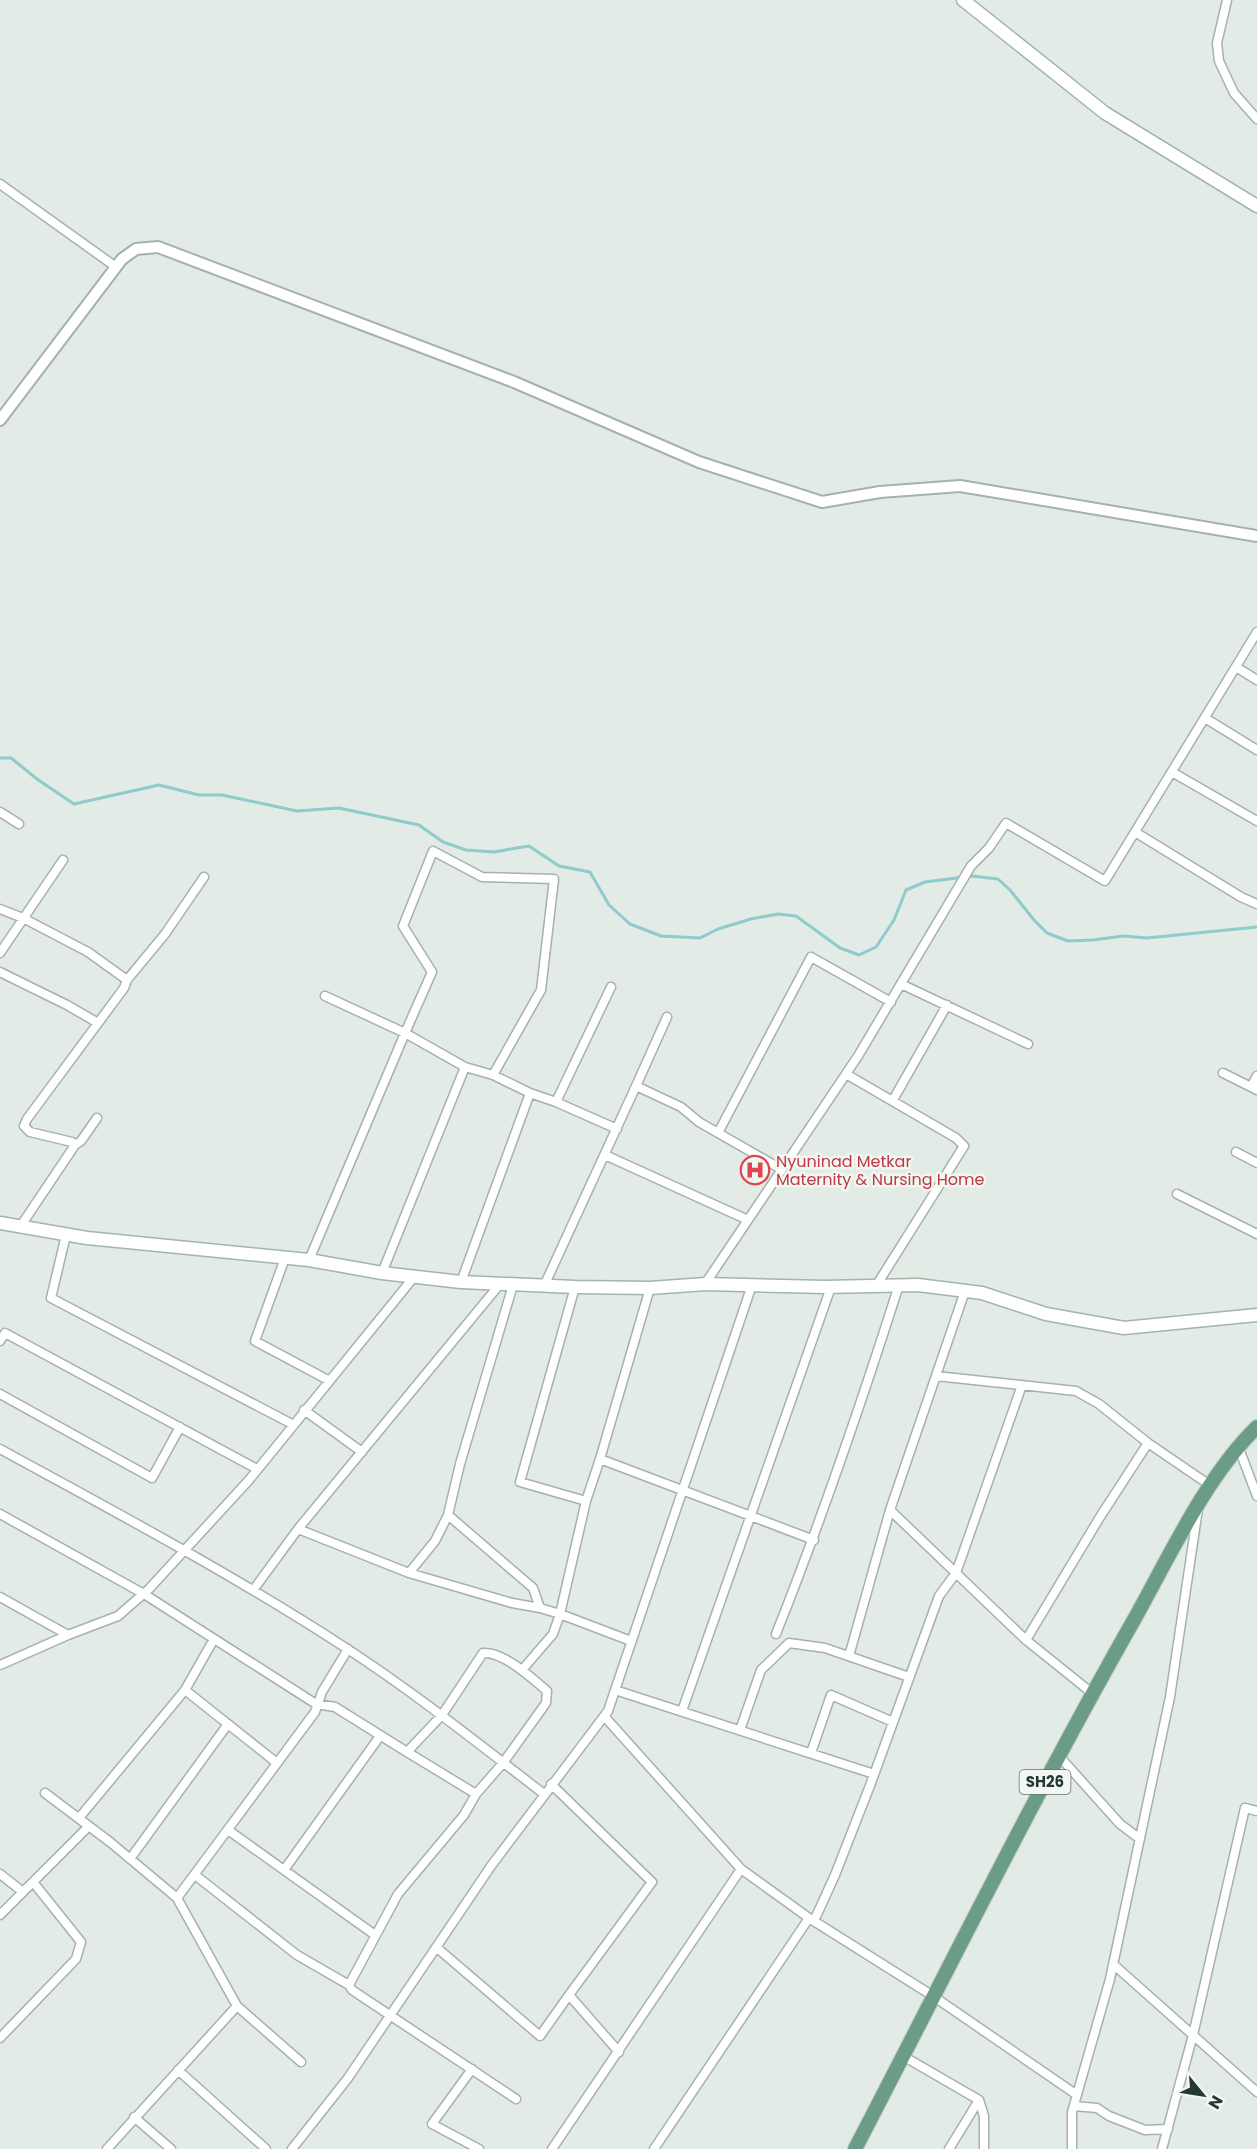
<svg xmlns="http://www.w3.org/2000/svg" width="1257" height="2149" font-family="Poppins,sans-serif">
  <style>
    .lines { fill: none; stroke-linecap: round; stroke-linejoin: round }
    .stream { stroke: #8ecbcb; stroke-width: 3 }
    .minor-casing { stroke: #a5b2ab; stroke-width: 11 }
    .tertiary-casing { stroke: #a5b2ab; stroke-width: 14 }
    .secondary-casing { stroke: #a1b5ab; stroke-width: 15 }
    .primary-casing { stroke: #c1c8c5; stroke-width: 16 }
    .minor { stroke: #fff; stroke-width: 8 }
    .tertiary { stroke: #fff; stroke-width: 10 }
    .secondary { stroke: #fff; stroke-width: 12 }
    .primary { stroke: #6a9c87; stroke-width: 14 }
    .labels { text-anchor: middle; stroke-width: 5; stroke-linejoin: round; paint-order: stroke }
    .shield { fill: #f2f7f4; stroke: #61736b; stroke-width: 1.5 }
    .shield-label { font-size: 15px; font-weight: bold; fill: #233a30 }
    .health-label { font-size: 16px; fill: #be3a42; stroke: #f2f7f4; text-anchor: start }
  </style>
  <rect width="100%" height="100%" fill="#e2ebe5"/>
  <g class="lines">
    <path class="stream" d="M0,758H11L37,779L74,804L159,785L199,795H222L297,811L339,808L419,825L443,842L466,850L494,852L529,846L559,866L590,872L609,905L630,924L661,936L700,938L718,929L751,919L778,914L796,916L840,948L859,955L876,947L894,920L906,890L925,882L972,876L998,879L1010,890L1034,920L1047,933L1068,941L1093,940L1123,936L1147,938L1257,927"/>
    <g class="minor-casing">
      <path id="minor" d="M1227,0L1217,43L1219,61L1234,93L1257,119
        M0,184L116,267
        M1236,667L1257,680
        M1205,718L1257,750
        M1172,772L1257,821
        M0,812L19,824
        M1135,832L1241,897L1257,904
        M0,909L23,918L88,952L127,980
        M0,953L63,860
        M0,972L67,1005L98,1023
        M901,984L1028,1044
        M325,996L405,1033L432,972L403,926L433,851L482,877L554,879L541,990L493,1075
        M1223,1073L1257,1090
        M846,1074L956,1138L964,1146L876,1286
        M636,1086L667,1017
        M1251,1087L1257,1076
        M893,1100L947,1005
        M556,1102L611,987
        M718,1133L811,957L891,1002
        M75,1145L72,1142L30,1132L24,1126L27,1119L124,988L127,980L165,934L204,877
        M1236,1152L1257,1163
        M605,1155L748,1220
        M1177,1194L1257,1234
        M20,1227L75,1145L81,1141L97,1118
        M66,1235L51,1298L292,1424
        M285,1258L255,1341L328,1380
        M309,1260L405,1033L465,1067
        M382,1273L465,1067L493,1075L530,1093L556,1102L617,1129
        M461,1282L530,1093
        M705,1284L858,1056L971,866L989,848L1006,823L1105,881L1257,632
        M544,1286L636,1086L681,1107L699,1122L781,1169
        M575,1287L520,1482L586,1501
        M965,1291L890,1510L1026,1640L1092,1693
        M0,1341L5,1333L257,1469
        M936,1376L1076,1391L1099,1404L1148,1443L1211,1486
        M0,1394L152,1478L180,1427
        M304,1410L362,1452
        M1238,1446L1257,1496
        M0,1449C117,1513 234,1575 346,1648C415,1693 479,1744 544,1794
        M600,1459L814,1540
        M0,1514L144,1594L316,1704L335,1707L407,1752L442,1715L483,1653C503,1651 533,1679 547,1691L546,1703L503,1763L476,1794L407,1752
        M448,1515L533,1588L540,1608
        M298,1529L409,1573L512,1603L540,1608L560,1614L586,1501L600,1459L650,1288
        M409,1573L435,1541L448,1515L460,1464L513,1285
        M254,1589L298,1529L500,1284
        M0,1597L68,1635
        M776,1634C822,1519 861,1404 899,1285
        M1026,1640L1100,1517L1148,1443
        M849,1656L890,1510
        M0,1665L68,1635L118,1616L149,1589L249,1480L414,1277
        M522,1670L553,1634L560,1614L631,1641
        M185,1690L277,1763
        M615,1690L874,1774
        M682,1711L831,1287
        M604,1716L741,1869L809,1918L933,1996L1077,2095
        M740,1730L761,1670L789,1643L825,1648L909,1677
        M811,1753L831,1695L893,1722
        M1059,1756L1120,1824L1140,1839
        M551,1784L652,1882L569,1995L619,2052
        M45,1793L110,1842L177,1898L237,2006L107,2149
        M79,1818L185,1690L214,1639
        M228,1830L375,1935
        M130,1859L228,1724
        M284,1870L380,1736
        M0,1874L23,1892
        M195,1875L297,1955L349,1985L352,1990L516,2099
        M177,1898L315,1712L322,1692L348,1649
        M0,1915L89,1826
        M814,1921L835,1875L871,1783L939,1596L956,1573L1022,1385
        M436,1947L540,2036L569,1995
        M1113,1964L1257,2092
        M349,1985L398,1894L464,1815L476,1794
        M237,2006L301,2062
        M0,2038L76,1959L81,1942L33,1882
        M903,2056L979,2100L984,2116V2149
        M472,2069L432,2124L479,2149
        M178,2070L266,2149
        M1074,2106L1097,2108L1109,2116L1145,2130L1168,2129
        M134,2117L171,2149
        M292,2149L348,2078L491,1866L608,1711L752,1285
        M552,2149L741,1869
        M654,2149L809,1918
        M949,2149L979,2100
        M1072,2149V2112L1110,1979L1170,1697L1198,1509
        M1162,2149L1193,2035L1245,1808L1257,1811"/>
    </g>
    <g class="tertiary-casing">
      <path id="tertiary" d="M0,420L122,259L136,249L158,247L514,382L699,462L822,502L880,492L960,486L1257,536"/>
    </g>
    <g class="secondary-casing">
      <path id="secondary" d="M963,0L1105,113L1257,206
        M0,1223L87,1238L309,1260L382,1273L461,1282L575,1287L650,1288L705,1284L825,1287L918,1285L982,1293L1046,1314L1124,1328L1257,1315"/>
    </g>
    <g class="primary-casing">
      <path id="primary" d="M855,2149C947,1972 1036,1792 1135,1618C1169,1557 1207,1475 1257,1427"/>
    </g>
    <use href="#minor" class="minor"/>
    <use href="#tertiary" class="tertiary"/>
    <use href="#secondary" class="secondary"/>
    <use href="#primary" class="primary"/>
  </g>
  <defs>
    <g id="hospital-ring" transform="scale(1.5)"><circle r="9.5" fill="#f2f7f4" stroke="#e0444e" stroke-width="1.5"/><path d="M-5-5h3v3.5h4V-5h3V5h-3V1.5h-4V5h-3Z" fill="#e0444e"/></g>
  </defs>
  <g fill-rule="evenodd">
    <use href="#hospital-ring" x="755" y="1170"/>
  </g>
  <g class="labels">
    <rect class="shield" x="1019.5" y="1770" width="51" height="24" rx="4.5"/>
    <g class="shield-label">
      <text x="1045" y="1787">SH26</text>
    </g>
    <g class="health-label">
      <text x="776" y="1167">Nyuninad Metkar<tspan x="776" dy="18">Maternity &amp; Nursing Home</tspan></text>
    </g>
  </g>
  <g transform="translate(1203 2095) rotate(120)" stroke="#f2f7f4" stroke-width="4.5" paint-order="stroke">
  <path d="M0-4.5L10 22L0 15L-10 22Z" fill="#233a30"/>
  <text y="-9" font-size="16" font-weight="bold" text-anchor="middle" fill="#233a30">N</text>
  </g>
</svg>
